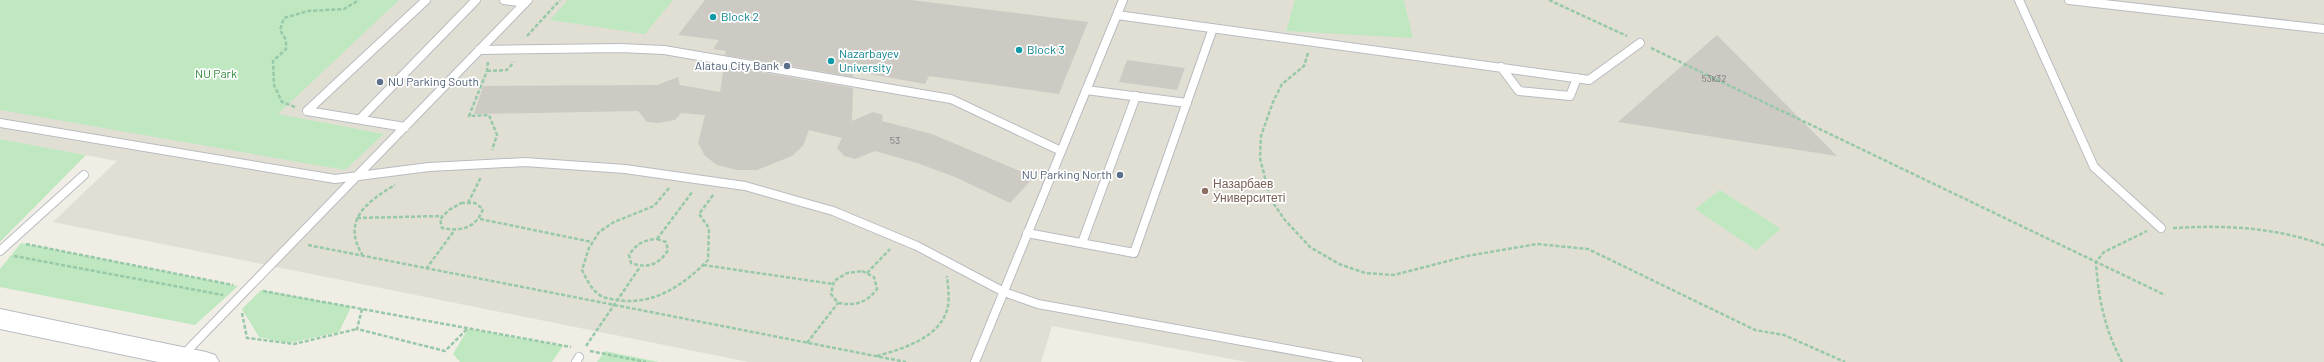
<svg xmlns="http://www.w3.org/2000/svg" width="2324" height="362" font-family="Barlow,sans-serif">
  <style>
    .education { fill: #e1dfd4 }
    .green { fill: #bfe8c1 }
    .building { fill: #cccac3 }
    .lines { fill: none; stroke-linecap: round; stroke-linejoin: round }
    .service-casing { stroke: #b9bbc0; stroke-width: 10 }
    .secondary-casing { stroke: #b9bcc2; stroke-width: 2 }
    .path { stroke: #97c9a9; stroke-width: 2.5; stroke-dasharray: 4 2; stroke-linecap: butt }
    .service { stroke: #fff; stroke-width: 8 }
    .secondary { fill: #fff; fill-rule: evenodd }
    .culture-dot { fill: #0f9aa8; stroke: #fff; stroke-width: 1.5 }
    .service-dot { fill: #5c6f8a; stroke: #fff; stroke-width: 1.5 }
    .education-dot { fill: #8d6e63; stroke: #fff; stroke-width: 1.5 }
    .labels { text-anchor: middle; stroke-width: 3.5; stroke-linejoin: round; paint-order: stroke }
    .number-label { font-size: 10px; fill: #787a7c }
    .culture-label { font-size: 12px; fill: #0d838f; stroke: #fff; text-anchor: start }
    .service-label { font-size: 12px; fill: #4e5e75; stroke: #fff; text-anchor: end }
    .park-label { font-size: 12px; fill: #31873a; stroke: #fff }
    .education-label { font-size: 12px; fill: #785e54; stroke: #fff; text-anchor: start }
  </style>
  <rect width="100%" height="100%" fill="#efede4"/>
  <path class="education" d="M0,0H2324V362H1247L1052,326L1041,362H749L53,222L117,161L0,139Z"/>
  <path class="green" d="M0,0H399L278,114L384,134L345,170L0,110Z
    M568,0H673L645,34L550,20Z
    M1295,0H1404L1413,38L1286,31Z
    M0,139L86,155L0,242Z
    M1720,190L1781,229L1756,250L1695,209Z
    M21,243L238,286L195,325L0,287V269Z
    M261,290L351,307L339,332L289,343L259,337L242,309Z
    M468,329L563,346L552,362H460L453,354Z
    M605,351L659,362H597Z"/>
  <path class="building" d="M705,0H911L1088,22L1059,94L929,76L925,84L853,71V77L725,55L726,51L713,49L719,40L678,35Z
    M1717,35L1837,156L1618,122Z
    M1127,60L1185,68L1177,90L1119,82Z
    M724,66L853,88L852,121L873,112L883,115L882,121L932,134L1034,177L1010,203L955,177L917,163L875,151L855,159L844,156L837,148L842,138L809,130L803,146L792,156L757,170H737L717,165L705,156L698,143L705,115L681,113L675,120L658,123L647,122L638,111L474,114L483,86L657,85L678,77L680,85L720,92Z"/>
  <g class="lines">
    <g class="service-casing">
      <path id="service" d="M504,0L525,3
        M2019,0L2094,167L2161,228
        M2069,0L2324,29
        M1117,15L1589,80L1640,43
        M479,50L620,48L664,50L951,99L1061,151
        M1501,67L1519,91L1570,96L1577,78
        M1086,90L1187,103
        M360,119L476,0
        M0,123L335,179L429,167L525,162L625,169L745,186L833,211L917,246L1004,292L1038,304L1358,362
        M405,127L307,111L426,0
        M1027,233L1134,253L1213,28
        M1082,243L1136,96
        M0,251L84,175
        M183,355L528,0
        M576,362L579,357
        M975,362L1123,0"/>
    </g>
    <g class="secondary-casing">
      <path id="secondary" d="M0,309L206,352L215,355L219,362H158L0,329Z"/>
    </g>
    <path class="path" d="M1549,0L1627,36
      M527,36L560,0
      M1651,48L2165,295
      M1308,53L1304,66L1282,84L1273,102L1261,136L1260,158L1270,198L1284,219L1310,247L1339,264L1365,273L1394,275L1467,256L1537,244L1588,249L1755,330L1784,335L1845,362
      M488,62L487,71L469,116L489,115L497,135L492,150
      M487,71L507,70L514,62
      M295,107L282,102L274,85L273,61L286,49V40L280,30L284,18L308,11L344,9L359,0
      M669,188L654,206L614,222L599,232L589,248L582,270C586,278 590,287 597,293C602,298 610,299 617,300C653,306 684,285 708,260L709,228L699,214L714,194
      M461,203H475L483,209C476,228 461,232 442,228L440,219L449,210Z
      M468,203L481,177
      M357,218L442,216
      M480,219L592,242
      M2173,228C2225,225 2274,227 2324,245
      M657,239L666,242L668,250C659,265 647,269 631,263L629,255C636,244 644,240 657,239Z
      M657,239L693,191
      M26,244L233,285
      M308,245L906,362
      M14,256L223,295
      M363,256C341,221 366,202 395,185
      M703,265L833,284
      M426,269L454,231
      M862,271L874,277L877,289C866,303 856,306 838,303L831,294L834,281L847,273Z
      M867,273L890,249
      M263,291L571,347
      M362,309L357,329L445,351L467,329
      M242,313L247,338L294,344L357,329
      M807,343L838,303
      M586,346L640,267
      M590,351L646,362
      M877,356C902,349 939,338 947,310C950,300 948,287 947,276
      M2122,362C2105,330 2098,298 2096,262L2104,252L2147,231"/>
    <use href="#service" class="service"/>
    <use href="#secondary" class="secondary"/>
  </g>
  <g class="culture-dot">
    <circle cx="713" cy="17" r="4"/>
    <circle cx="1019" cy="50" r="4"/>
    <circle cx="831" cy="61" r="4"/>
  </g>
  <g class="service-dot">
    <circle cx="787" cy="66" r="4"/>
    <circle cx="380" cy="82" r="4"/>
    <circle cx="1120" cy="175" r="4"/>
  </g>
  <circle class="education-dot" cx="1205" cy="191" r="4"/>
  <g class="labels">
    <g class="number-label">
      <text x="1714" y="82">53к32</text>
      <text x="895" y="144">53</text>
    </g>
    <g class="culture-label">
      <text x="721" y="21">Block 2</text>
      <text x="1027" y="54">Block 3</text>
      <text x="839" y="58">Nazarbayev<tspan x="839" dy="14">University</tspan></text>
    </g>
    <g class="service-label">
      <text x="779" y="70">Alatau City Bank</text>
      <text x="388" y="86" text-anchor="start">NU Parking South</text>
      <text x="1112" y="179">NU Parking North</text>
    </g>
    <g class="park-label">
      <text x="216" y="78">NU Park</text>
    </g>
    <g class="education-label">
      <text x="1213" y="188">Назарбаев<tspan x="1213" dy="14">Университеті</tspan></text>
    </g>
  </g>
</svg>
